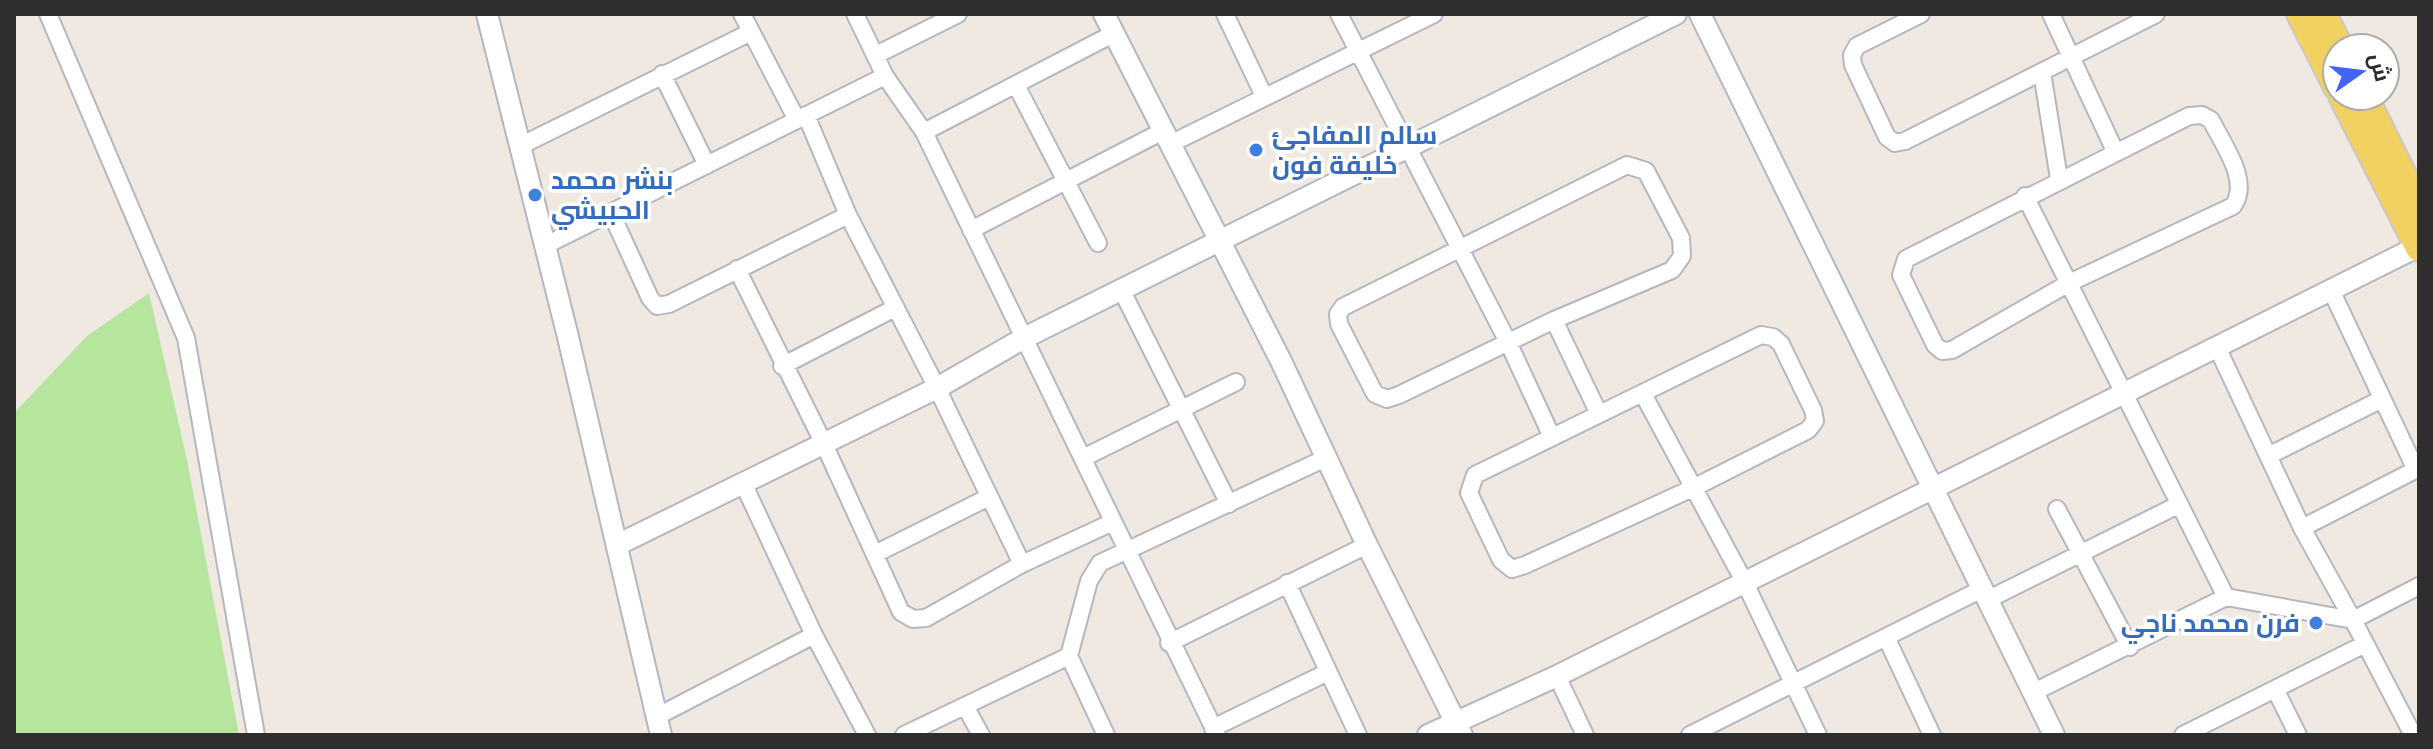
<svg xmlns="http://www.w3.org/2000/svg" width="2433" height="749" font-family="'PT Sans',Cairo,sans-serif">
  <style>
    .green { fill: #b6e59e }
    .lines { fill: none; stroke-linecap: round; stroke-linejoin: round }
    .minor-casing { stroke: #b4b7c1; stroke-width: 20 }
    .tertiary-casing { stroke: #b4b7c1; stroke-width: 24 }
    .primary-casing { stroke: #c9c9c9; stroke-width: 30 }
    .minor { stroke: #fff; stroke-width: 16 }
    .tertiary { stroke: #fff; stroke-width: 20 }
    .primary { stroke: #f2d163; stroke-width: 26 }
    .shop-dot { fill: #3f7fe0; stroke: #fff; stroke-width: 3 }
    .labels { text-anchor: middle; stroke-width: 7; stroke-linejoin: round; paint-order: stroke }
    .shop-label { font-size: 26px; font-weight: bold; fill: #366cbe; stroke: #fff; text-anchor: start }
  </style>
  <rect width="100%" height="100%" fill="#efe9e1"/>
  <path class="green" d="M149,293L187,460L239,735H14V413L87,336Z"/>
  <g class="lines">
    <g class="minor-casing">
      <path id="minor" d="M48,14L186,338L256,735
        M742,14L797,120
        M855,14L885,76L924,132L1113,34
        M1225,14L1264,96
        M1339,14L1508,342L1552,437
        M1921,14L1857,46L1852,55L1853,65L1887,137L1895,143L1905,141L2156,14
        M2051,14L2115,151
        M876,55L958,14
        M2042,72L2059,179
        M662,74L707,165
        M1016,85L1098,243
        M806,115L848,215L937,388L1022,564
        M2202,115L2211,120C2223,145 2251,181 2233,206L2069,283L1952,350L1942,351L1935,345L1901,275L1906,259L2189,116Z
        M924,132L1217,735
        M1170,144L1434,14
        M522,145L751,32
        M1627,165L1646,171L1681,238L1682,256L1672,270L1554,320L1399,395L1387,399L1375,394L1339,324L1338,314L1343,307Z
        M2025,196L2226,597L2353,620L2413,735
        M611,213L650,298L657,306L669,304L848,215
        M971,230L1163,131
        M546,245L885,76
        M737,269L824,444L901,612L913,619L926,618L1022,564L1113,522
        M2331,290L2416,470
        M1122,291L1229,504
        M1554,320L1599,414
        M1761,335L1773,337L1781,344L1813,410L1815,421L1808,430L1695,487L1525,565L1512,569L1501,560L1469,493L1475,475Z
        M2217,347L2302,528L2353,620L2419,586
        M782,366L895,308
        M1643,394L1745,583L1818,735
        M2268,456L2382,399
        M1083,458L1236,382
        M743,483L814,635L867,735
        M2057,509L2130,647
        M2302,528L2419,468
        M875,554L989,497
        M1287,583L1358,735
        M1987,600L2178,505
        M1886,637L1932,735
        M1169,643L1367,545
        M1557,676L1585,735
        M2275,689L2298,735
        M2034,692L2226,597
        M965,706L981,735
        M656,717L814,635
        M1213,728L1328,672
        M904,735L1069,656
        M1106,735L1069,656L1089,581L1100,563L1326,458
        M1690,735L1982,589
        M2183,735L2363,645"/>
    </g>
    <g class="tertiary-casing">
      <path id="tertiary" d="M487,14L568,337L661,735
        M1104,14L1282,363L1367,545L1462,735
        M1700,14L2054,735
        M617,545L937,388L1026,337L1676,14
        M1428,735L1557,676L2419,246"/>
    </g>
    <g class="primary-casing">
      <path id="primary" d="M2300,14L2337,87
        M2323,14L2340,48
        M2342,96L2419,248
        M2364,96L2419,207"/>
    </g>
    <use href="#minor" class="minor"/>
    <use href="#tertiary" class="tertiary"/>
    <use href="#primary" class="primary"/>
  </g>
  <g class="shop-dot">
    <circle cx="1256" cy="150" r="8"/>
    <circle cx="535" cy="195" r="8"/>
    <circle cx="2316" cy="623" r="8"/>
  </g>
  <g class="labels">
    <g class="shop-label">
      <text x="1272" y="144">سالم المفاجئ<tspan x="1272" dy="30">خليفة فون</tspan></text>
      <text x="551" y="189">بنشر محمد<tspan x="551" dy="30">الحبيشي</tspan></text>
      <text x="2300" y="632" text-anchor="end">فرن محمد ناجي</text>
    </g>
  </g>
  <rect width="2433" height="749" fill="none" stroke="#2e2e2e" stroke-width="32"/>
  <g transform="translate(2361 72) rotate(76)"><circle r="38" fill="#ffffff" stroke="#ababab" stroke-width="2"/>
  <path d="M0-6L14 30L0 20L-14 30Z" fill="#4264fb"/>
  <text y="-12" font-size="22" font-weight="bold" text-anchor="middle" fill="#2e2e2e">ش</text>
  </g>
</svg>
